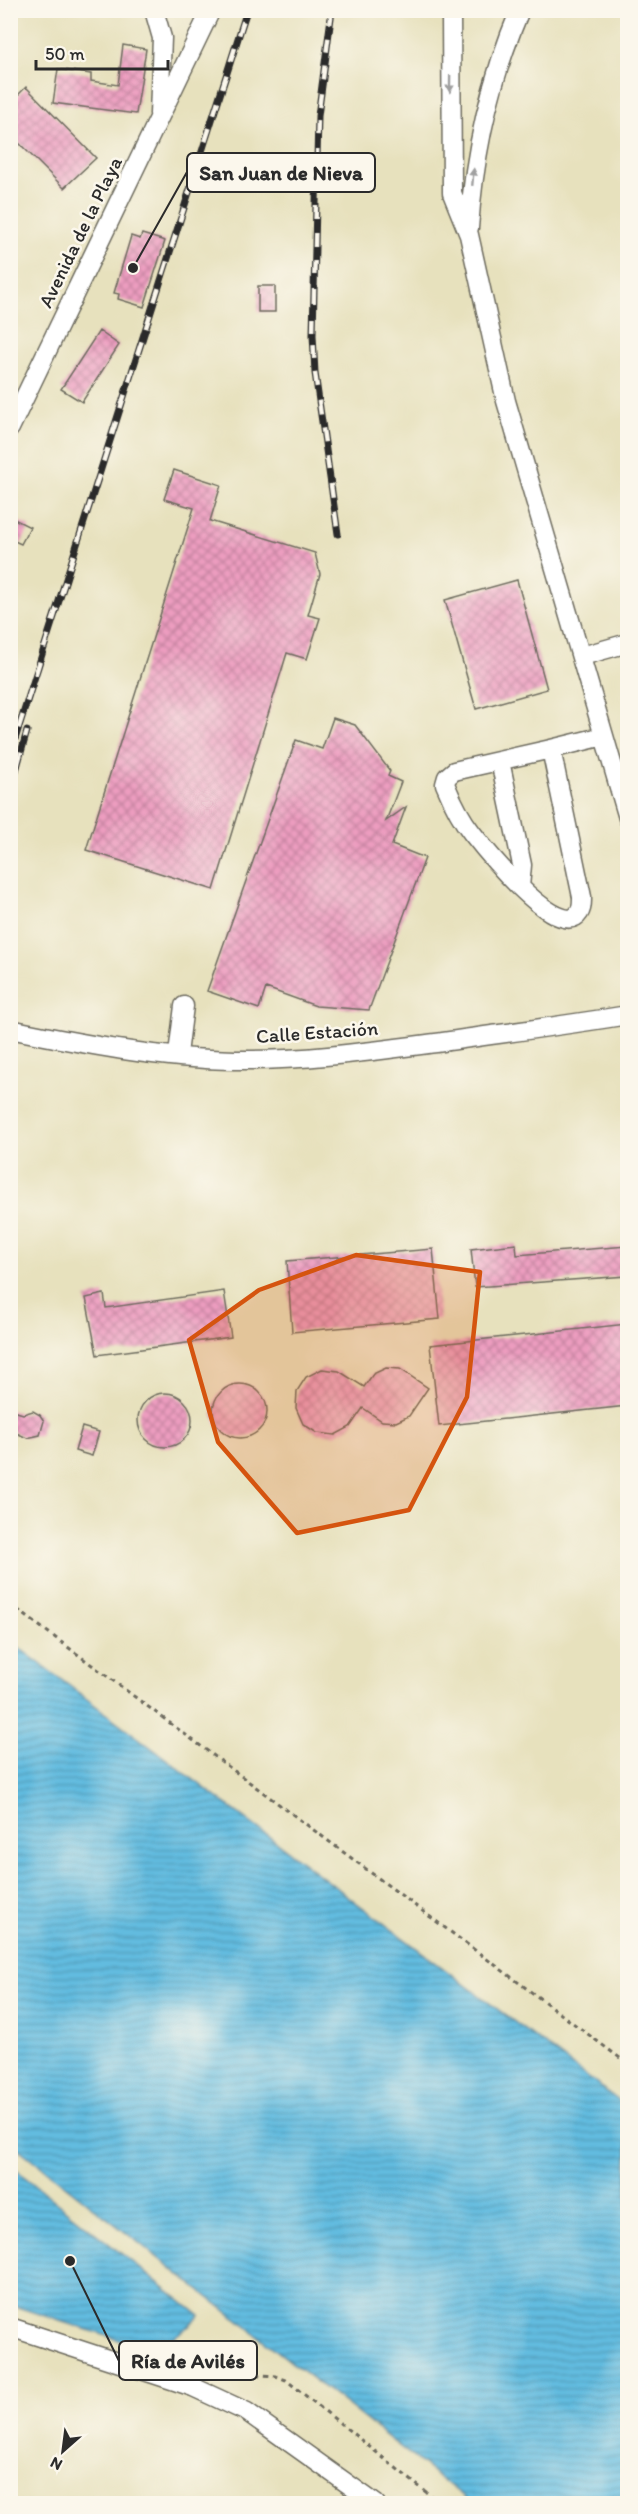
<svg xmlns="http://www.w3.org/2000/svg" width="638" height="2514" font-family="Itim,sans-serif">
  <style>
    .water { fill: url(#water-rules); stroke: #467486; stroke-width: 1.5 }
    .building { fill: url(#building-cross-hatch) }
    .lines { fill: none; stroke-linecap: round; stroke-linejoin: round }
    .minor-casing { stroke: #6d6b5e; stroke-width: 21 }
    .path { stroke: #6d6b5e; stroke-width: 3; stroke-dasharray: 4.5 4.5; stroke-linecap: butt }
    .minor { stroke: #fff; stroke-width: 18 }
    .rail-casing { stroke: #2b2b2b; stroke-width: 7 }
    .rail { stroke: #fbf7ec; stroke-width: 4.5; stroke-dasharray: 14; stroke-linecap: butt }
    .oneway { fill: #a0a0a0 }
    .marked { fill: #d5540f; fill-opacity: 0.2; stroke: #d5540f; stroke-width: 4.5; stroke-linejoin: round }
    .labels { text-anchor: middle; stroke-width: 5; stroke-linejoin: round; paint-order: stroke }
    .street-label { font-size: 20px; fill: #2b2b2b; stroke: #fbf7ec }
    .leader { fill: none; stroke: #2b2b2b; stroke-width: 2 }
    .callout-dot { fill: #2b2b2b; stroke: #fbf7ec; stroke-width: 2 }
    .callout { fill: #fbf7ec; stroke: #2b2b2b; stroke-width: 2 }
    .callout-label { font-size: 21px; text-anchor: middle; font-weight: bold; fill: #2b2b2b }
  </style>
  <defs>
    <pattern id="water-rules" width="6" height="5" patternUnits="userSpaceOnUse" patternTransform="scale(1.5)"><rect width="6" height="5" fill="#62bce0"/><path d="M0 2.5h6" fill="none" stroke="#5199b6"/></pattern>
    <pattern id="building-cross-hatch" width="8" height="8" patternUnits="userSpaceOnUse" patternTransform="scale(1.5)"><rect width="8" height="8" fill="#ed9dc0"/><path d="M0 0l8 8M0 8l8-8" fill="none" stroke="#c0809c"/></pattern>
  </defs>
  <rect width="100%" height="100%" fill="#fbf7ec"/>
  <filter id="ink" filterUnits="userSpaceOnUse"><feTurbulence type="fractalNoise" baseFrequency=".0167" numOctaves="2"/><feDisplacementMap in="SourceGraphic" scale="12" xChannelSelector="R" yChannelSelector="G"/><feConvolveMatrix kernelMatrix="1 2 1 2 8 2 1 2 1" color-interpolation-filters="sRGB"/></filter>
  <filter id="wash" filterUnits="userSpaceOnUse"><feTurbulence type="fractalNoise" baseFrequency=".008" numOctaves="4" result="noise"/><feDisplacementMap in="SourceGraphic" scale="24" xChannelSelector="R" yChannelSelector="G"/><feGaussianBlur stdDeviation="1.35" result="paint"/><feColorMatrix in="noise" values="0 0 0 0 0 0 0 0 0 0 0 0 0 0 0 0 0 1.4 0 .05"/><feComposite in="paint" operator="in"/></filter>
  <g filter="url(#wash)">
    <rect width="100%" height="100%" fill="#e7e1bd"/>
    <path class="water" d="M10,1641L627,2107V2503H472L11,2143Z
      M11,2166L200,2316L156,2352L11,2305Z"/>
    <g id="blocks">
      <path class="building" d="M123,45L146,49L136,114L53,103L58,69L91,74V81L118,85Z
        M26,87L96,158L64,188L10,134V103Z
        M142,234L165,241L144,307L118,299L119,294L114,293L131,236L140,239Z
        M258,286H275V312H258Z
        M99,331L119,345L82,402L61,389Z
        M174,470L221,485L210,521L315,553L320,574L308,615L320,618L307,659L287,653L214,890L86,850L194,508L164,499Z
        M10,517L30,527L21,544L10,539Z
        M517,580L547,689L476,709L445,600Z
        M333,718L355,725L390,771L388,776L401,782L386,821L406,807L392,845L425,858L369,1010L316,1006L266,988L259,1009L207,991L296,740L322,749Z
        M516,1244L517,1255L627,1246V1276L475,1287L471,1249Z
        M433,1249L440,1319L292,1332L287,1261Z
        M224,1291L231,1337L97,1355L86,1298L104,1294L106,1308Z
        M627,1324V1406L439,1426L430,1345Z
        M386,1368L400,1369L428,1388L409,1416L396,1422L382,1421L363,1408L350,1427L335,1435L317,1433L303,1424L296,1408L297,1391L306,1377L322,1369L339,1371L364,1387L373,1374Z
        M213 1411a27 27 0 1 1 54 0a27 27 0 1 1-54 0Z
        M138 1420a27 27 0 1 1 54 0a27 27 0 1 1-54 0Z
        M10,1410L23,1414L33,1411L40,1415L44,1421L40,1435L27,1438L10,1430Z
        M82,1427L99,1432L92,1456L75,1451Z"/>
    </g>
  </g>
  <g filter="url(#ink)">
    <use href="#blocks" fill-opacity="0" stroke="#6d6b5e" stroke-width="1.5"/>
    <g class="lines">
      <g class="minor-casing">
        <path id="minor" d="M154,10L162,38L159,114
          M451,10L452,193L469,235L506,401L628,818
          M469,228C474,152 490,80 520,10
          M10,428L211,10
          M582,656L628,643
          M551,749L582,897C582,905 582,912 575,917C551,931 486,851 472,833C460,818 452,801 445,784L447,777L454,771Z
          M551,749L604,736
          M500,761L522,865L520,887
          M10,1029C82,1044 162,1059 235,1060C305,1061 374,1051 443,1042C505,1033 566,1025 628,1015
          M178,1054L184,1006
          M10,2327L193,2387L247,2412L376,2504"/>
      </g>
      <path class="path" d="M10,1604L628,2064
        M202,2371L276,2376L286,2380L441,2504"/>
      <use href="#minor" class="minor"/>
      <g class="rail-casing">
        <path id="rail" d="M332,10L318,116L313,335L315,373L338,534
          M10,755L247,10
          M10,792L27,731"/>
      </g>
      <use href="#rail" class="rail"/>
    </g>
    <defs><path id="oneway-solid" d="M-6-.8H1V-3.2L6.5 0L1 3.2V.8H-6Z" transform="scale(1.5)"/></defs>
    <g class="oneway">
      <use href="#oneway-solid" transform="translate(450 84) rotate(91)"/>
      <use href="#oneway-solid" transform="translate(473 177) rotate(-85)"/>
    </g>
  </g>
  <path class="marked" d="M356,1255L480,1272L467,1397L409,1510L297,1533L218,1442L189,1340L259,1290Z"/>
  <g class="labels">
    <g class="street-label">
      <text transform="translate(80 232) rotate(-64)" y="7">Avenida de la Playa</text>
      <text transform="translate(317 1032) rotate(-4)" y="7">Calle Estación</text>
    </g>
  </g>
  <path class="leader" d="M133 268L187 172M70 2261L119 2361"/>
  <g class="callout-dot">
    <circle cx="133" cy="268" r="6"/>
    <circle cx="70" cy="2261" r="6"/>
  </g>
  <g class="callout">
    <rect x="187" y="153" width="188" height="39" rx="6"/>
    <rect x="119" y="2341" width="138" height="39" rx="6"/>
  </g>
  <g class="callout-label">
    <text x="281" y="180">San Juan de Nieva</text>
    <text x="188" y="2368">Ría de Avilés</text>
  </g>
  <rect width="638" height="2514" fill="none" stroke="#fbf7ec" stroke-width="36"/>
  <g transform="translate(63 2451) rotate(208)" stroke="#fbf7ec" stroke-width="4.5" paint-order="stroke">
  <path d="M0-4.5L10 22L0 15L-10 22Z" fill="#2b2b2b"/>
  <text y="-9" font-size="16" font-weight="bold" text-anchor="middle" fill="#2b2b2b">N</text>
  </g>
  <path d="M36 60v9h132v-9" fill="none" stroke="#2b2b2b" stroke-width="3"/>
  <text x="45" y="60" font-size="18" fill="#2b2b2b" stroke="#fbf7ec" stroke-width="4.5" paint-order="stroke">50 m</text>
</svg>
